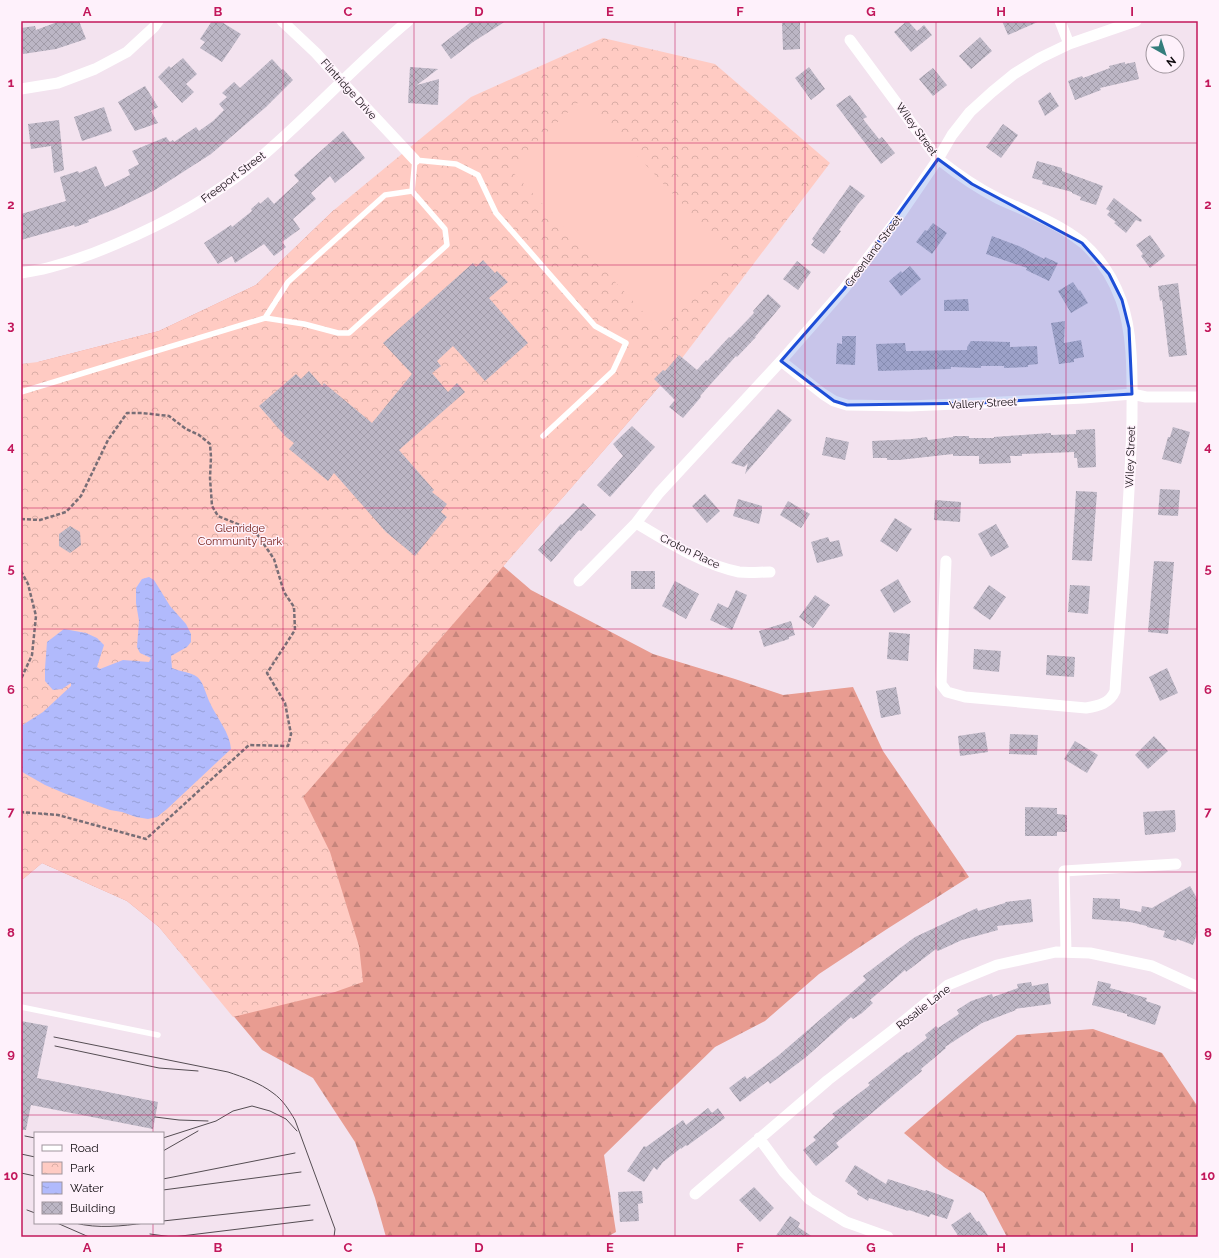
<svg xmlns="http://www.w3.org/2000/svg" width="1219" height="1258" font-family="Raleway,sans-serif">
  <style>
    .forest { fill: url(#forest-firs) }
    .park { fill: url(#park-crowns) }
    .pitch { fill: #ffcbc3 }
    .water { fill: url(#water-ripples) }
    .building { fill: url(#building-cross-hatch) }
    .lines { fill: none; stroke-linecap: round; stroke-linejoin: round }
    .path { stroke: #786e76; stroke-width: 2.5; stroke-dasharray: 4 2; stroke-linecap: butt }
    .lane { stroke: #fff; stroke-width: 5.5 }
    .street { stroke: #fff; stroke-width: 11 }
    .tram { stroke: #554d53; stroke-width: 1 }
    .marked { fill: #1d4ed8; fill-opacity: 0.2; stroke: #1d4ed8; stroke-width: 3; stroke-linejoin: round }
    .grid { fill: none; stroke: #c2185b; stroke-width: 1; stroke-opacity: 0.55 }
    .labels { text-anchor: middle; stroke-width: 3; stroke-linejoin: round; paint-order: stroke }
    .street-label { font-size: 11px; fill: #110c10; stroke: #fef1fb }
    .park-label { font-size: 11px; fill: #7a221b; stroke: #fef1fb }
    .neatline { fill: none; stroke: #c2185b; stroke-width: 1.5 }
    .grid-label { font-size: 13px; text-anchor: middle; font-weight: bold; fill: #c2185b }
  </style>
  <defs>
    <pattern id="forest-firs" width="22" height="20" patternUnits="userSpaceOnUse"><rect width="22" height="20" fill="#e89c91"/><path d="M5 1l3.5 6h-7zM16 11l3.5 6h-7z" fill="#c6857c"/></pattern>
    <pattern id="park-crowns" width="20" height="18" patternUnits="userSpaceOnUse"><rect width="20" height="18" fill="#ffcbc3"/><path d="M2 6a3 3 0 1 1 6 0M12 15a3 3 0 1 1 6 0" fill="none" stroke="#daada6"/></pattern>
    <pattern id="water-ripples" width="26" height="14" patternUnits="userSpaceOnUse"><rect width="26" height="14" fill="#b1bafc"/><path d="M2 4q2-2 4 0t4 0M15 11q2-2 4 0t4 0" fill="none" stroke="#979fd7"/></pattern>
    <pattern id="building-cross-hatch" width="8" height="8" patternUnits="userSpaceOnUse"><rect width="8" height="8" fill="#bcb6c5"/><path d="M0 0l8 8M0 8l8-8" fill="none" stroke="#a19ba8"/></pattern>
  </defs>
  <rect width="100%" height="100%" fill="#f3e3ef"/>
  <path class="forest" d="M334,210L670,374L503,566L531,590L653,654L735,679L783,695L853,687L883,751L969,877L887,929L819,974L765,1021L715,1047L604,1155L616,1232L607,1237H386L375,1198L355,1142L313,1078L262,1050L159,927L127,901L42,863L23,879H21V791L38,362L159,331L256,285Z
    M1093,1029L1162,1053L1198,1107V1237H1007L984,1193L944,1167L904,1133L1017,1035Z"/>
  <path class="park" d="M603,38L715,64L830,163L670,374L303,797L330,852L359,946L363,982L335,992L233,1017L159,927L127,901L42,863L23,879H21V364L38,362L159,331L256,285L334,210L471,97Z"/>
  <path class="pitch" d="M583,98L735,260L660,330L509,168Z"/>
  <path class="water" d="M149,577L154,580L170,606L186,624L191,634V642L187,647L171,656L172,668C180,672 195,672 200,680C204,685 207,697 210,703C217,718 230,733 231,749L167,809L157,817L148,819L136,817L122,812L110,810L66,794L45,785L24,773L21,771V726L43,712L71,686V683L62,689L53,690L45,681V668L47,642L64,629L86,633L97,638L104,645L97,667L100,669L123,660L149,662L151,658L140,653L137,647L139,621L136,603V588L142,579Z"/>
  <path class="building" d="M60,21H79L86,39L56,49L23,54L22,51H21V28L35,26L36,30Z
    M212,21H220L241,34L222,62L200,48L205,42L200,39Z
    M472,21H506L473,42L451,59L441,45Z
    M907,21H908L917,31L924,25L932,35L911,52L894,32Z
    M1002,21H1040L1008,35Z
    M800,22V49L783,50L782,23Z
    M980,37L992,51L971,69L959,56Z
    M183,58L197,74L186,84L194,92L182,103L158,77L169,66L171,68Z
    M272,59L282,70L283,69L293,80L266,107L211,154L155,190L116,209L88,220L89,222L75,227L74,225L21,240V214L66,201L60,177L78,171L79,173L96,166L105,187L130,175L128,170L139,164L132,151L166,137L170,142L173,140L174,142L196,127L199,131L213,121L224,110L219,104L227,97L222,93L234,82L240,88Z
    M1125,62V64L1135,62L1139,79L1100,88L1101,90L1075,100L1068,81L1082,76L1083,78L1110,68L1109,66Z
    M410,67L438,69L417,85L439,79L438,105L408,103Z
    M809,67L825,89L811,100L795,78Z
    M933,68L947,85L933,96L919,79Z
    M145,86L158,107L151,111L158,123L135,131L118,102Z
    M1050,92L1059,106L1045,116L1038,101Z
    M850,95L867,117L863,119L879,139L882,137L895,153L881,164L836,105Z
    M104,107L112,131L82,141L74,117Z
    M59,120L64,170L54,173L51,146L31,149L28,124Z
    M1003,124L1018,135L1001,158L986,147Z
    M343,131L365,158L335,183L330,176L311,193L316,199L293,219L300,229L282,242L286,247L274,256L264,244L235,263L232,256L218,264L204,243L231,225L232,227L252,211L251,209L259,202L260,204L268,197L274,204L299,181L294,175Z
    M1037,161L1062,168V171L1103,186L1096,205L1080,200L1081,197L1072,193V192L1042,184L1043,181L1032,178Z
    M850,185L865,196L858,204L839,230L841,231L824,254L811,245L814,241L812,239Z
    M1114,198L1142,220L1141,222L1136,220L1126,233L1114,223L1116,222L1107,215L1110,211L1106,209Z
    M933,223L947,233L932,254L916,242L925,230L927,231Z
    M1150,235L1165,256L1150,268L1141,256L1143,254L1136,245Z
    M992,236L1019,246L1044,259L1045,257L1058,263L1049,281L1026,270L1027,268L986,254Z
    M483,260L495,273L497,271L508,282L489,298L528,343L485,381L453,346L437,361L441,366L432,373L448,392L457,383L465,392L399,450L434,490L432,492L447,504L441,512L447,517L415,556L386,532L334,473L328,481L289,449L294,443L286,437L259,406L296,374L301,379L309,371L322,386L324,383L372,423L412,374L383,343L473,263L476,267Z
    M797,261L811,272L798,290L783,279Z
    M910,266L921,279L901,296L889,281L901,271L902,273Z
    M1073,282L1079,291L1080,290L1088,303L1071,313L1058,291Z
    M1178,283L1187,355L1169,357L1162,300L1160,301L1158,286Z
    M768,294L781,306L755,337H756L737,357L736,356L700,396L701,397L683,418L669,407L675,400L654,379L663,370L665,371L679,355L697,370L706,360L707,361L729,337L730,338L754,313L753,311Z
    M968,299L969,311H944V300Z
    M1065,321L1064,343L1081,340L1084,357L1074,359V362L1059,364L1051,323Z
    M842,336H856L855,365L836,364L837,343L842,344Z
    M971,341L1010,342V347L1037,346L1038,364L1028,365V367L1004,368V366H981V368L951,367V369L878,371L876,344L905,343L906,351L967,350V347Z
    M778,409L792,420L745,474L748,463L744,467L731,463Z
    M632,426L655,447L610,497L597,485L623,456L613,444Z
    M1173,427L1190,432L1181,464L1162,459L1168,437H1170Z
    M1095,429L1096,467L1078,468L1077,458H1074V452L1022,454V456H1010L1011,463L979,464V456H953V454L899,460H887V458H873L872,441L912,439L927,437L928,440L953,437V436H969V438H994V437L1036,434L1051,433V435L1076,434V430Z
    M826,437L849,442L845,460L822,455Z
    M1160,489L1180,490L1178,516L1158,515Z
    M1076,491L1097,492L1092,561L1072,560Z
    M705,494L720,511L707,523L692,506Z
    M738,499L762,506V511L759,524L733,516Z
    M935,500L961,502L960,522L934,520Z
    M788,501L810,514L801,528L780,515Z
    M583,503L596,515L581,531L579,530L551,562L538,550L561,524L562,525Z
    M895,518L912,529L897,552L880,541Z
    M996,524L1009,547L991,557L978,534Z
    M70,526L80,532L81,545L70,553L59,546V534Z
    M828,537L830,542L839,540L843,556L817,563L811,542Z
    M1154,561L1174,562L1168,634L1148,632Z
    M631,571H655V589H631Z
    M898,579L911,602L894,613L880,590Z
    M675,581L699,594L686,619L662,606Z
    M989,585L1006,597L990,620L973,608Z
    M1070,585L1090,586L1088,614L1068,612Z
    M736,590L747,595L732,630L710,620L718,603L728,608Z
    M815,595L830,605L813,628L799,617Z
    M791,621L795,635L789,637V639L764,647L759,631Z
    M889,632L910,634L908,661L887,659Z
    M974,649L1001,651L999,672L973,669Z
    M1047,655L1075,657L1074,677L1046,675Z
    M1167,668L1178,693L1160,701L1149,677Z
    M896,687L901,714L881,718L876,691Z
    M985,732L988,752L960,756L958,736Z
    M1010,734L1038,735L1037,755L1009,754Z
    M1154,736L1168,751L1148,769L1135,755Z
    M1075,741L1098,755L1087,773L1064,759Z
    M1025,807L1057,808V814L1067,815V832H1057V836H1025Z
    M1175,810L1176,830H1175V832L1145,835L1143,812Z
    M1190,886L1198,900V931L1193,945L1177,939L1176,941L1163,937L1165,931L1147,927V926L1130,922L1092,919L1093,898L1120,899V908L1141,912L1142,906L1152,908Z
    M1031,899L1033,922L997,926L998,930L962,940L938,951L936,949L906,972L905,970L870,1000L873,1003L862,1013L853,1019L851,1017L805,1058L770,1084L768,1081L740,1102L729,1088L745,1076L747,1079L779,1055L866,980L863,976L884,960L915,937L977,908L978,911L1005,903V902Z
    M1098,981L1111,984L1110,988L1147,998L1146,1001L1161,1006L1155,1025L1127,1016V1014L1092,1005Z
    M1031,982L1032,986L1048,983L1051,1004L1015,1009L1016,1010L982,1023L945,1047L946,1048L921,1069L922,1071L836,1143L839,1147L816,1166L803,1150L816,1140L813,1137L835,1117L832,1114L870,1085L868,1083L878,1075L907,1052L908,1053L927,1038L925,1035L936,1026L938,1028L959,1014L957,1010L971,1001L992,994L993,997L1018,988L1017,984Z
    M21,1021L48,1026L37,1078L158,1102L153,1129L31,1105L26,1130H21Z
    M708,1108L712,1113L718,1108L725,1118L687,1146L686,1145L681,1149V1148L663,1162L657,1170L654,1167L644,1182L627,1171L644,1146L646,1147L683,1120L686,1125Z
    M855,1165L886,1184L888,1179L925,1191L926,1190L954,1200L947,1219L931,1214L929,1217L909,1210L908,1211L869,1198L868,1201L857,1194L858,1191L845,1181Z
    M754,1187L774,1208L760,1222L739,1200Z
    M642,1191L643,1203L638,1204L639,1221L620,1222L618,1192Z
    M970,1212L977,1222L979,1221L989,1237H959L951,1225Z
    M790,1216L800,1223L798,1227L813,1237H775Z"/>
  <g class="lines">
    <path class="path" d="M21,519L40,520L66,512L81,496L108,440L127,413H142L169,416L186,429L199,435L210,444L211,457L210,478L212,506L218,516L240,525L257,534L274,559L284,592L294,607L295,630L267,673L285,703L291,734L288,746L249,745L146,839L58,815L21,812
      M21,571L28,584L36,616L32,655L21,679"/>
    <path class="lane" d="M412,191L415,160L456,164L478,175L496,213L595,326L626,343L613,371L543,436
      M21,392L265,318L304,324L338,333H349L447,245L445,229L412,191L385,195L288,282L265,318
      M21,1007L158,1035"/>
    <path class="street" d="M282,21L316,53L342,82L415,160
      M1060,21L1069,44
      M850,40L938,159C957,174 977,188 999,199C1027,212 1059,223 1083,243C1100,258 1113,278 1121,300C1134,335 1132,382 1132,419C1130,510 1121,600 1115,691C1110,703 1099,706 1086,708L965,697L947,692L941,684L946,561
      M21,89L58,83L95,69L127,52L154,27L158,21
      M21,273C31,271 41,270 51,267C73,261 95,253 116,244C166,223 213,197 254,163C308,118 354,66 408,21
      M781,361L823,394L834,401L847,405L909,406L980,403L1084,398L1132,394L1146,397H1198
      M636,523C667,541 703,565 739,572C749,573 760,572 770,572
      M579,581L636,523L659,493L781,361L844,289L895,222L938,159L952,135L970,112L992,92L1014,74L1040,58L1069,44L1136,21
      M1066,952L1064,871L1176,864
      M759,1138L784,1172L809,1199L846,1222L888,1237
      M695,1194L828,1080L893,1030L948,985L997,965L1056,952L1090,953L1152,966L1198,987"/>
    <path class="tram" d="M54,1037L228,1072C243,1077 260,1083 273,1093C283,1100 289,1110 295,1120L335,1229L334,1237
      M55,1046L159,1068L198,1071
      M155,1117L179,1120L208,1121
      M25,1136L35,1138
      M163,1138L216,1121L233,1111L252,1106L270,1111L286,1119L297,1131
      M163,1151L198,1131
      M21,1154L35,1157
      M21,1173L35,1176
      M163,1179L295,1153
      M163,1190L301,1172
      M27,1210L35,1213
      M163,1221L310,1205
      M57,1223L89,1237
      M75,1223C98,1229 122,1226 145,1223
      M150,1234L172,1237
      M173,1237L313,1220"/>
  </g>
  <path class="marked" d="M938,159L972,184L1082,243L1109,274L1122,300L1129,328L1132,394L980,403L847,405L834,401L781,361L844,289Z"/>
  <path class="grid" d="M153,21V1133M283,21V1237M414,21V1237M544,21V1237M675,21V1237M805,21V1237M936,21V1237M1066,21V1237M21,143H1198M21,265H1198M21,386H1198M21,508H1198M21,629H1198M21,750H1198M21,872H1198M21,993H1198M21,1115H1198M153,1223V1237"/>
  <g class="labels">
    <g class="street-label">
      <text transform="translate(349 89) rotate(48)" y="4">Flintridge Drive</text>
      <text transform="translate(917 129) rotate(54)" y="4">Wiley Street</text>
      <text transform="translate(233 177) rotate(-37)" y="4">Freeport Street</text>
      <text transform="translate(873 251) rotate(-53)" y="4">Greenland Street</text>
      <text transform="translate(983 403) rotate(-3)" y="4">Vallery Street</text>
      <text transform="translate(1130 457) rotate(-88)" y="4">Wiley Street</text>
      <text transform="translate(690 551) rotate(26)" y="4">Croton Place</text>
      <text transform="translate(923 1007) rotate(-38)" y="4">Rosalie Lane</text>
    </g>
    <g class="park-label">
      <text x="240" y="532">Glenridge<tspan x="240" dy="13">Community Park</tspan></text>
    </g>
  </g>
  <rect width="1219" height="1258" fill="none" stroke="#fef1fb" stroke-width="44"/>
  <rect x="34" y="1132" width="130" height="92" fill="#fef1fb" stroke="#9f959d"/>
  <rect x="42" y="1145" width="20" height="6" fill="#ffffff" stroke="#9f959d"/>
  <text x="70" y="1152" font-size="12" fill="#110c10">Road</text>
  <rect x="42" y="1162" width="20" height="12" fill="url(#park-crowns)" stroke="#9f959d"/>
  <text x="70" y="1172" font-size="12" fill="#110c10">Park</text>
  <rect x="42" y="1182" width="20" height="12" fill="url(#water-ripples)" stroke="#9f959d"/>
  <text x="70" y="1192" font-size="12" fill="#110c10">Water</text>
  <rect x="42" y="1202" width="20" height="12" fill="url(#building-cross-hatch)" stroke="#9f959d"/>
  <text x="70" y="1212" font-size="12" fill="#110c10">Building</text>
  <g transform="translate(1165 54) rotate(141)"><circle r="19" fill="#fef1fb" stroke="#9f959d"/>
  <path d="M0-3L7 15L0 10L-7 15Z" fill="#347d7c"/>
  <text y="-6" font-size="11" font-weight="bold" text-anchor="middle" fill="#110c10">N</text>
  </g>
  <rect x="22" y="22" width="1175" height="1214" class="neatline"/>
  <g class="grid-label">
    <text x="87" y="16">A</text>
    <text x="218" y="16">B</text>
    <text x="348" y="16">C</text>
    <text x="479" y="16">D</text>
    <text x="610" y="16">E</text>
    <text x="740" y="16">F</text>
    <text x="871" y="16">G</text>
    <text x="1001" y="16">H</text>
    <text x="1132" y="16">I</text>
    <text x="11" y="87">1</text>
    <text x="1208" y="87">1</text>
    <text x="11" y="209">2</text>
    <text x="1208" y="209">2</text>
    <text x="11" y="330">3</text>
    <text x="1208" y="330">3</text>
    <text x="11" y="451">4</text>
    <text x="1208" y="451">4</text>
    <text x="11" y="573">5</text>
    <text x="1208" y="573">5</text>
    <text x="11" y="694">6</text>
    <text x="1208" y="694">6</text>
    <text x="11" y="816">7</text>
    <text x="1208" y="816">7</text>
    <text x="11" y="937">8</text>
    <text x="1208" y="937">8</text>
    <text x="11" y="1058">9</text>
    <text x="1208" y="1058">9</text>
    <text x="11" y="1180">10</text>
    <text x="1208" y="1180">10</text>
    <text x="87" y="1252">A</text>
    <text x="218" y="1252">B</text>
    <text x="348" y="1252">C</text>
    <text x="479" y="1252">D</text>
    <text x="610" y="1252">E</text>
    <text x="740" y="1252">F</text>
    <text x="871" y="1252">G</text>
    <text x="1001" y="1252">H</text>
    <text x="1132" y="1252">I</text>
  </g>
</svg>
